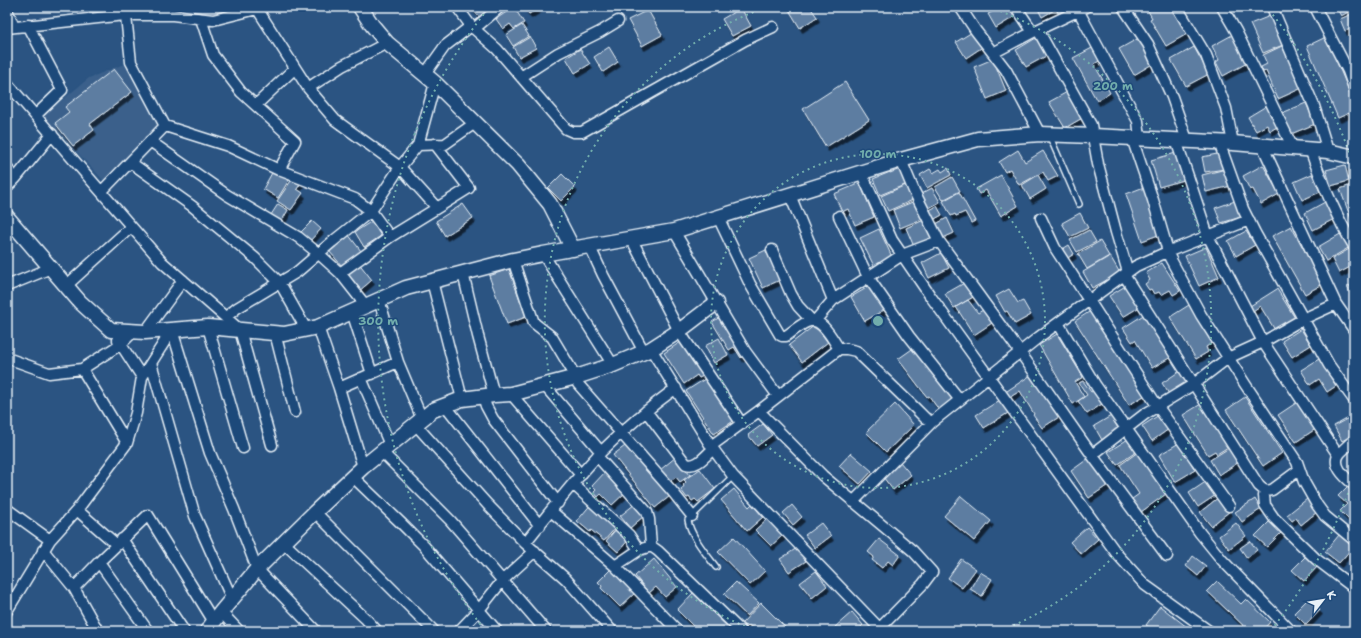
<svg xmlns="http://www.w3.org/2000/svg" width="1361" height="638" font-family="'Shantell Sans',sans-serif">
  <style>
    .built { fill: #3a608b }
    .building { fill: #5d7da1; stroke: #e8f1f8; filter: url(#shadow) }
    .lines { fill: none; stroke-linecap: round; stroke-linejoin: round }
    .lane-casing { stroke: #e8f1f8; stroke-width: 8 }
    .street-casing { stroke: #e8f1f8; stroke-width: 13 }
    .secondary-casing { stroke: #e8f1f8; stroke-width: 17 }
    .lane { stroke: #1f4a7a; stroke-width: 5 }
    .street { stroke: #1f4a7a; stroke-width: 10 }
    .secondary { stroke: #1f4a7a; stroke-width: 14 }
    .ring { fill: none; stroke: #71adac; stroke-width: 2; stroke-dasharray: 2 4 }
    .centre { fill: #71adac; stroke: #1f4a7a; stroke-width: 2 }
    .ring-label { font-size: 12px; text-anchor: middle; font-weight: bold; fill: #71adac; stroke: #1f4a7a; stroke-width: 3; stroke-linejoin: round; paint-order: stroke }
  </style>
  <defs>
    <filter id="shadow"><feDropShadow dx="2.5" dy="4.5" stdDeviation="0" flood-color="#0009"/></filter>
  </defs>
  <rect width="100%" height="100%" fill="#2b5482"/>
  <filter id="ink" filterUnits="userSpaceOnUse"><feTurbulence type="fractalNoise" baseFrequency=".025" numOctaves="2"/><feDisplacementMap in="SourceGraphic" scale="8" xChannelSelector="R" yChannelSelector="G"/><feConvolveMatrix kernelMatrix="1 2 1 2 8 2 1 2 1" color-interpolation-filters="sRGB"/></filter>
  <g filter="url(#ink)">
    <path class="built" d="M124,64L159,124L105,182L43,116L89,78Z"/>
    <path class="building" d="M471,7H492L479,17Z
      M514,7L524,23L514,29L510,24L503,29L496,19Z
      M524,7H540L529,14Z
      M794,7H810L817,17L800,28L789,10Z
      M1001,7H1008L1014,17L996,28L988,14Z
      M1037,7H1063L1067,14L1061,18L1056,9L1042,17Z
      M1146,7H1172L1187,34L1166,46L1150,19L1152,18Z
      M1336,7H1354V9L1341,16Z
      M741,8L751,26L732,36L722,19Z
      M648,10L662,35L642,46L628,20Z
      M1354,13V28L1345,31L1340,19Z
      M1270,16L1283,45L1263,53L1250,24Z
      M522,25L529,36L513,46L506,35Z
      M974,31L984,46L966,58L956,42Z
      M1234,34L1249,62L1223,76L1216,62L1219,60L1212,46Z
      M530,37L536,48L519,57L513,47Z
      M1326,37L1354,102V111L1338,118L1307,46Z
      M1036,38L1046,56L1026,67L1016,50Z
      M1139,38L1154,63L1134,75L1119,49Z
      M1282,46L1302,88L1278,99L1266,71L1263,72L1261,67L1267,64L1263,55Z
      M609,47L618,62L603,72L594,57Z
      M1094,47L1101,60L1094,64L1110,93L1097,101L1073,58Z
      M1194,47L1209,74L1186,86L1171,60Z
      M580,49L590,64L575,73L566,58Z
      M993,59L1006,91L987,99L974,67Z
      M114,69L132,92L90,124L94,130L73,146L55,123L69,112L65,107Z
      M845,82L869,120L826,147L803,109Z
      M1069,91L1084,117L1065,128L1049,102Z
      M1306,103L1315,124L1291,134L1282,113Z
      M1268,105L1279,126L1270,131L1267,125L1256,131L1248,117Z
      M1018,150L1025,162L1043,151L1058,176L1048,181L1043,172L1019,185L1010,169L1005,172L999,162Z
      M1176,153L1184,180L1159,187L1151,160Z
      M1222,153L1225,169L1205,172L1202,157Z
      M1263,165L1279,194L1261,204L1253,189L1250,190L1243,176Z
      M1345,165L1349,181L1331,186L1326,170Z
      M948,168L951,175L927,188L920,175L930,169L933,173L940,169L942,172Z
      M900,169L907,184L880,195L873,179L890,172V173Z
      M1226,169L1231,186L1206,192L1202,175Z
      M273,171L289,180L278,198L263,189Z
      M562,174L575,187L561,201L548,188Z
      M1312,174L1320,192L1302,200L1294,182Z
      M1001,175L1018,206L1001,216L986,190L979,194L976,189Z
      M1038,175L1046,189L1030,199L1022,185Z
      M952,177L960,191L943,200L935,187Z
      M293,178L301,183L297,189L303,193L291,210L277,201Z
      M860,183L874,217L855,225L848,209L842,212L834,194Z
      M908,184L915,199L888,211L881,196Z
      M1354,184V218L1351,219L1340,189Z
      M1144,187L1161,234L1142,241L1126,194Z
      M932,188L940,202L927,209L919,195Z
      M959,192L975,221L971,223L965,212L956,216L955,214L951,216L943,201Z
      M915,201L922,219L900,228L893,210Z
      M1235,201L1241,217L1221,223L1215,208Z
      M1325,202L1334,219L1313,230L1305,213Z
      M278,204L288,210L280,224L269,218Z
      M463,204L473,218L445,236L436,221Z
      M937,206L942,215L933,220L928,211Z
      M1080,213L1088,228L1070,237L1062,223Z
      M947,218L954,233L943,238L936,224Z
      M926,219L935,240L915,249L906,228Z
      M312,221L321,229L308,243L299,234Z
      M372,221L381,236L364,247L355,232Z
      M1291,226L1323,284L1305,294L1272,236Z
      M879,229L893,259L875,268L860,238Z
      M1089,230L1096,242L1077,252L1070,240Z
      M1246,231L1255,245L1236,256L1228,241Z
      M1342,233L1350,247L1326,261L1318,247Z
      M348,234L361,251L342,266L329,251Z
      M1100,241L1109,256L1087,269L1078,254Z
      M1069,245L1074,254L1066,259L1061,250Z
      M1206,247L1219,277L1199,286L1185,256Z
      M1351,248L1354,253V265L1339,273L1332,259Z
      M768,249L782,279L763,288L749,258Z
      M941,253L949,268L929,278L922,263Z
      M1110,256L1120,273L1092,288L1083,272Z
      M358,262L372,280L358,292L344,273Z
      M1162,263L1180,291L1173,295L1170,290L1161,295L1159,292L1154,294L1151,289L1149,290L1145,284L1150,280L1146,273Z
      M509,269L526,317L507,324L489,276Z
      M966,282L975,296L954,308L945,294Z
      M1354,284V300L1347,287Z
      M1127,285L1141,306L1123,317L1109,296Z
      M870,286L884,310L865,321L851,297Z
      M1009,289L1018,303L1023,301L1031,315L1015,324L1007,311L1005,312L996,296Z
      M1277,289L1295,318L1275,330L1260,306L1253,311L1250,306Z
      M968,300L978,313L983,310L992,323L974,335L956,307Z
      M1189,305L1212,343L1206,347L1208,352L1196,359L1170,317Z
      M1092,310L1147,394L1129,405L1075,321Z
      M1145,314L1171,357L1152,368L1135,340L1132,342L1123,328Z
      M720,317L744,355L741,358L734,347L729,350L712,322Z
      M815,325L828,342L802,362L789,345Z
      M1301,329L1311,345L1292,357L1282,341Z
      M1057,334L1083,377L1075,382L1084,397L1073,404L1039,345Z
      M719,338L728,355L714,363L705,346Z
      M682,341L705,375L699,378L697,375L684,384L664,353Z
      M915,347L955,399L939,410L929,396L927,397L898,359Z
      M1319,359L1336,386L1327,392L1319,379L1310,385L1301,370Z
      M1180,371L1189,385L1171,397L1162,383Z
      M1031,375L1059,417L1042,428L1033,415L1034,414L1020,391L1007,399L1004,393Z
      M708,377L735,420L714,434L686,391Z
      M1083,381L1091,392L1093,391L1102,404L1087,414L1078,401L1087,395L1079,383Z
      M1245,397L1282,453L1263,466L1226,410Z
      M1000,400L1008,413L984,428L976,415Z
      M1299,401L1317,428L1296,442L1278,415Z
      M895,404L914,425L886,452L866,432Z
      M1201,404L1228,447L1217,454L1215,451L1208,455L1183,415Z
      M1159,415L1169,429L1152,441L1142,426Z
      M1354,415V434L1342,441L1334,426Z
      M1111,416L1119,430L1102,440L1094,426Z
      M763,424L772,435L757,446L748,435Z
      M1128,439L1136,452L1117,465L1108,452Z
      M629,443L670,496L655,508L613,455Z
      M1179,443L1195,470L1175,482L1159,455Z
      M1229,448L1239,462L1219,475L1210,460Z
      M1138,452L1166,494L1141,512L1132,499L1139,494L1120,465Z
      M851,453L872,471L860,484L839,466Z
      M676,457L690,475L680,482L676,477L669,482L660,470Z
      M1089,458L1108,485L1089,498L1071,471Z
      M900,462L911,475L893,490L883,477Z
      M700,469L715,489L698,502L695,499L692,501L689,497L687,498L681,490L684,486L683,485L686,482L684,480Z
      M606,471L626,492L612,505L601,494L598,497L594,492L596,490L592,486Z
      M1207,481L1216,495L1198,507L1189,493Z
      M1348,486L1354,492V525L1340,511L1347,504L1338,496Z
      M734,489L749,507L752,504L763,517L747,531L721,500Z
      M961,496L991,521L974,541L944,516Z
      M1219,497L1230,511L1211,526L1200,512Z
      M1255,499L1261,509L1242,522L1235,512Z
      M1307,499L1317,512L1301,525L1296,518L1292,521L1287,515Z
      M592,503L617,526L604,541L591,530L590,532L577,521Z
      M635,504L645,515L630,528L620,516Z
      M792,505L802,517L793,525L783,513Z
      M767,519L783,535L771,546L755,530Z
      M1270,521L1282,532L1267,547L1255,536Z
      M821,523L831,536L815,548L805,535Z
      M1236,523L1246,536L1229,549L1219,536Z
      M618,527L630,538L618,552L606,541Z
      M1087,527L1098,539L1081,554L1070,542Z
      M1339,535L1353,547L1339,563L1325,552Z
      M734,537L765,571L750,585L718,552Z
      M879,539L900,555L893,565L888,561L882,568L872,560L874,557L868,552Z
      M1250,541L1257,550L1247,558L1240,548Z
      M797,548L806,561L789,572L780,559Z
      M1193,556L1206,566L1198,576L1186,566Z
      M1306,556L1317,567L1304,581L1292,570Z
      M654,559L677,587L665,597L656,587L649,593L635,576Z
      M961,559L976,569L962,588L948,578Z
      M612,568L636,592L620,607L601,588L602,586L598,582Z
      M816,571L827,586L812,598L800,583Z
      M980,572L992,579L982,596L970,589Z
      M1217,581L1241,604L1246,599L1270,622L1262,631H1249L1207,591Z
      M736,582L759,603L747,616L724,594Z
      M693,593L732,631H703L697,626L695,628L677,610Z
      M1308,599L1320,610L1306,625L1294,613Z
      M761,603L788,630V631H756L749,625L746,628L741,624Z
      M1160,606L1192,631H1154L1146,625Z
      M852,612L863,625L857,631H839L835,627Z"/>
    <g class="lines">
      <g class="lane-casing">
        <path id="lane" d="M1050,137L1079,204
          M716,567C707,555 690,535 688,520L733,476"/>
      </g>
      <g class="street-casing">
        <path id="street" d="M457,7L471,26L497,49L566,129L573,132H582L745,40L773,27
          M960,7L976,31L1006,70L1040,134
          M1016,7L1033,32
          M1123,7L1148,44L1172,97L1187,140
          M1177,7L1206,55L1226,108L1233,143
          M1222,7L1236,31L1293,148
          M1272,7L1314,106L1328,151
          M1315,7L1348,71L1354,88
          M7,10L14,27
          M1078,10L1138,121L1140,138
          M201,19L213,55L241,92L295,141L279,170
          M28,25L62,90L36,115
          M7,28L125,15H173L213,20L257,9
          M474,29L500,7
          M1038,30L1091,125L1098,164L1116,232L1128,272
          M993,53L1033,32L1086,7
          M425,74L445,46L471,26
          M521,77L558,53L600,32L618,21
          M7,83L162,262L240,330L272,445
          M308,88L342,66L387,43
          M256,105L295,68
          M165,126L228,146L279,170L355,199L371,211L390,237
          M1132,138L1153,200L1170,258L1201,315L1245,384L1297,462L1304,482L1317,505L1325,516L1354,540
          M1176,140L1208,236L1263,342L1338,455
          M150,141L227,195L298,237L319,254L340,273L366,306
          M1219,142L1243,209L1255,233L1329,365L1354,400
          M435,144L469,188L437,208
          M418,145L435,83
          M1262,145L1336,304L1354,330
          M1310,149C1322,183 1335,215 1354,246
          M901,160L914,191L939,241L1020,352L1092,455L1167,556
          M130,162L192,206L255,258L280,283L306,329
          M7,168L15,179L7,187
          M861,172L892,240L931,297L1117,554L1145,585L1209,631
          M15,179L52,134
          M102,191L165,126L131,62L125,7
          M790,195L833,300
          M839,216L868,277L909,336L960,400
          M718,217L750,284L780,335L782,336H786C793,331 800,325 807,322C821,315 833,340 839,349
          M1041,218L1055,248L1158,407L1229,506
          M674,231L745,351L778,396
          M631,238L679,331L742,424
          M589,245L603,275L644,352
          M772,250L791,294L798,306L812,321
          M543,254L613,365
          M513,260L534,323L552,337L576,377L578,384L672,491L692,516
          M340,273L390,237L437,208L400,167L418,145L445,144L475,123
          M463,273L478,336L494,395
          M1124,275L1259,486L1265,491L1272,490L1299,470
          M432,281L462,399
          M7,286L51,268
          M66,286L131,227
          M352,312L372,374
          M226,317L237,308L297,272L332,242L371,211L400,167L335,120L308,88L256,7
          M815,321L833,300L902,255L939,241
          M1058,323L1096,386L1200,533L1222,560L1291,631
          M208,327L243,448
          M318,327L339,388
          M172,330L210,453L234,509L257,569L316,631
          M145,332L183,280
          M275,333L295,412
          M118,340L142,377
          M651,349L711,446L733,476L882,631
          M7,358L49,373L82,369L121,344L133,332
          M398,362L422,419
          M151,363L195,516L232,599
          M361,378L390,445
          M545,386L601,452
          M511,394L581,475
          M483,396L486,406L493,419L558,503
          M445,405L540,526
          M646,411L686,464C697,468 706,455 713,449
          M759,411L823,476L913,551L932,572L923,584L879,629
          M415,424L487,504L525,543L566,579L612,631
          M1354,440C1349,444 1344,449 1340,453C1330,465 1346,478 1354,485
          M127,443L136,413L142,377L172,330
          M711,446L759,411L839,349H847L856,351L915,408L925,418L932,422L1039,337L1136,266L1167,252L1249,220
          M382,452L450,520L546,631
          M1092,455L1145,414L1194,384L1228,358L1263,342L1303,319L1336,304
          M597,456L647,512L649,519L651,546
          M363,467L339,388L398,362L379,300
          M353,477L402,524L424,546L497,631
          M573,484L629,535L639,550
          M1265,491L1264,496L1265,505L1274,518L1316,559L1354,588
          M853,502L932,422
          M7,509L50,540
          M77,510L117,545
          M551,511L615,566L678,631
          M315,512L434,631
          M122,539L184,631
          M284,543L366,619L377,631
          M525,543C550,512 574,480 602,451C625,428 650,407 676,388
          M43,550L74,588L98,631
          M99,562L148,515L214,622
          M615,566L639,550L651,546L658,551L741,631
          M74,588L99,562L148,631
          M7,611L50,540L77,510L127,443L82,369
          M221,612L239,631
          M459,631L479,610L502,581L535,551"/>
      </g>
      <g class="secondary-casing">
        <path id="secondary" d="M360,7L372,25L387,43L435,83L518,165L550,204L573,249
          M7,217L80,302L111,330L145,332L208,327L284,334L318,327L406,288L513,260L543,254L674,231L901,160L978,139L1040,134L1093,136L1233,143L1328,151L1354,157
          M207,631L221,612L257,569L315,512L363,467L433,410L462,399L494,395L511,394L576,377L613,365L651,349L679,331L716,303"/>
      </g>
      <use href="#lane" class="lane"/>
      <use href="#street" class="street"/>
      <use href="#secondary" class="secondary"/>
    </g>
  </g>
  <g class="ring">
    <circle cx="878" cy="321" r="167"/>
    <path d="M756 631A333 333 0 0 1 767 7M989 7A333 333 0 0 1 1000 631"/>
    <path d="M1354 476A500 500 0 0 1 1272 629M484 629A500 500 0 0 1 487 10M1269 10A500 500 0 0 1 1354 166"/>
  </g>
  <circle cx="878" cy="321" r="6" class="centre"/>
  <g class="ring-label">
    <text x="1113" y="90">200 m</text>
    <text x="878" y="158">100 m</text>
    <text x="378" y="325">300 m</text>
  </g>
  <rect width="1361" height="638" fill="none" stroke="#1f4a7a" stroke-width="24"/>
  <rect x="12" y="12" width="1337" height="614" fill="none" stroke="#e8f1f8" stroke-width="1.5" filter="url(#ink)"/>
  <g transform="translate(1323 600) rotate(59)" stroke="#1f4a7a" stroke-width="3" paint-order="stroke">
  <path d="M0-3L7 15L0 10L-7 15Z" fill="#e8f1f8"/>
  <text y="-6" font-size="11" font-weight="bold" text-anchor="middle" fill="#e8f1f8">K</text>
  </g>
</svg>
